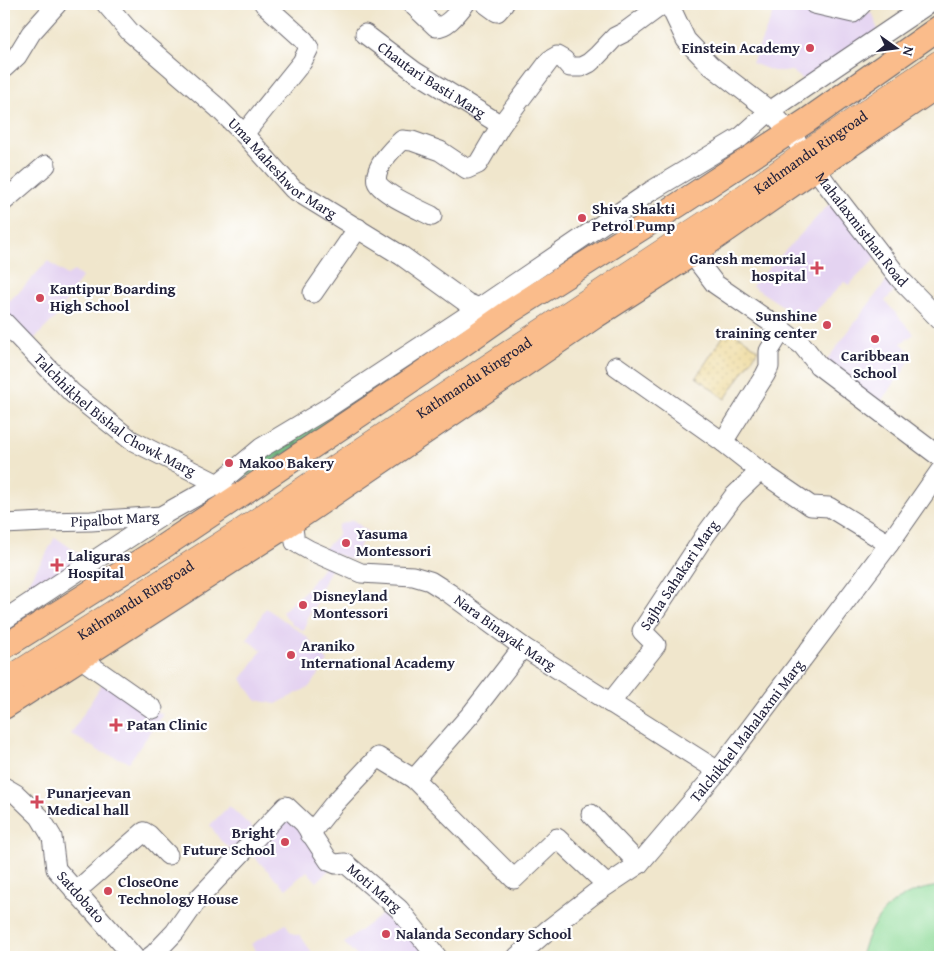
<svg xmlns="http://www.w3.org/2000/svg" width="944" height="961" font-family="'Gentium Book Plus',serif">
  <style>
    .built { fill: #e4d3f1 }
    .grass { fill: #8dda97; stroke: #587e69 }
    .forest { fill: url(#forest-firs); stroke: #4a6e5e }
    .sand { fill: url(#sand-dots); stroke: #887e6c }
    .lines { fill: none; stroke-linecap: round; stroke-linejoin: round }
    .minor-casing { stroke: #6a676e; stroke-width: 21 }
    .major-casing { stroke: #6a676e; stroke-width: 26 }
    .highway-casing { stroke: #6a676e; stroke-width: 29 }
    .minor { stroke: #fff; stroke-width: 19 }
    .major { stroke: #fabc8b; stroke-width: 24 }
    .highway { stroke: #fabc8b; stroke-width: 28 }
    .poi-dot { fill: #d1495b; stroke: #fff; stroke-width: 2 }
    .labels { text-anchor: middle; stroke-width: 4.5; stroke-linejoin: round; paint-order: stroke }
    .poi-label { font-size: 15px; font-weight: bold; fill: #22223b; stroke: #fff; text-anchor: start }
    .street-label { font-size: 15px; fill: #22223b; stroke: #fff }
  </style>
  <defs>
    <pattern id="forest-firs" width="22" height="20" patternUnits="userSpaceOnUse" patternTransform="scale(1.25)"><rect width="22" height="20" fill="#72ba80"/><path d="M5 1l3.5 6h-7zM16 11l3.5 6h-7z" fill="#5d976a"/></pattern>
    <pattern id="sand-dots" width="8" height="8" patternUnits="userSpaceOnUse" patternTransform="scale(1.25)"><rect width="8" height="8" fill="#eeda9e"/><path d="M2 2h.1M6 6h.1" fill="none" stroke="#ccbb89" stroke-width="1.8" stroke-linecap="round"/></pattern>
  </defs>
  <rect width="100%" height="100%" fill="#fff"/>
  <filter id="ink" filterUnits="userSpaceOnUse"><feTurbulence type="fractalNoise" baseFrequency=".02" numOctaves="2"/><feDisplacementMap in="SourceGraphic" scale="10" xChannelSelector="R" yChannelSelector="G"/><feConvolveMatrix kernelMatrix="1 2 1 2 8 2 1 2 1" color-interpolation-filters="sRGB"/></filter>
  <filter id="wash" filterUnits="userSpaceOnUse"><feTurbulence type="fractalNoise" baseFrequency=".0096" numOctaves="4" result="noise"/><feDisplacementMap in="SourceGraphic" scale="20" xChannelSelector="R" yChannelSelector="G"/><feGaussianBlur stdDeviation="1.12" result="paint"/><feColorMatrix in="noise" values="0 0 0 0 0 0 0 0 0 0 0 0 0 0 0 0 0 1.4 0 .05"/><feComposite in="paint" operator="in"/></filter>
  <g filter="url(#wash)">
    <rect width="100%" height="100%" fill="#f0e6cc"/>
    <path class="built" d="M777,4H828L873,14L879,34L813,87L792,71H773L752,63Z
      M835,198L879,255L849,285L844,282L806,321L752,286Z
      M48,261L67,275L74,271L82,277L57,316L32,341L4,315V305L19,292Z
      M890,276L897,288L885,301L914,334L901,343L913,355L905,369L878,405L823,365Z
      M353,520L367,531L353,560L323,550L338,535V525Z
      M55,537L84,557L40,597H21L33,574L45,556Z
      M325,565L332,568L319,591L321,597L309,614L304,631L292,624L282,612L306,590Z
      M266,608L305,635L328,661L309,687L276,704L256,700L241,679L262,650L247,640Z
      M105,679L163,715L129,762L99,751L71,734Z
      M229,806L257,832L235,853L220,840L210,825Z
      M287,810L333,866L317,882L307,871L286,889L248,851Z
      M389,909L436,957H358L344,943Z
      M286,924L290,931L295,935H300L315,957H260L251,944Z"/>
    <path class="grass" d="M940,886V957H861C871,915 896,891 940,886Z"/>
    <path class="forest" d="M486,314L350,416L227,488L225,483Z"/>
    <path class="sand" d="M729,328L758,350L725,399L696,377Z"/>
  </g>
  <g filter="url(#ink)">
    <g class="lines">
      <g class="minor-casing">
        <g id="minor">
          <path id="s1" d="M106,4L130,32L218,108L244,134L293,189L402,256L467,303L479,308"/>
          <path d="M486,4L497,12L504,4"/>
          <path id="s2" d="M669,4L686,40L710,65L770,111L790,132L828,186L900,279L940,320"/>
          <path d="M814,4L853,13L862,4"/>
          <path d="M414,6L436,27C448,27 458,12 465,4"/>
          <path id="s3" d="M365,34L414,71L501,125"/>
          <path d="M4,68L17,56L31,33L57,4"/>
          <path d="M244,134L302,62L309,48L304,40L264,4"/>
          <path d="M4,201L46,165"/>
          <path d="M432,216C422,211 379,192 377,182C373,168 393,148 402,140L412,141L440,151L467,169L478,164L501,125L550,60L557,56L564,60L570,67H581L589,63L597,56L615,37L625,32L663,4"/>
          <path d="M692,254L715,284L782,330L803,346L818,365L940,457"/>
          <path d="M313,293L358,228"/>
          <path id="s4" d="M4,322L72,393L131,440L218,484L225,490"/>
          <path d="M616,366L723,442L760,471L811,506L829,507L889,544"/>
          <path d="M723,442L765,375L769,367V351L782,330"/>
          <path id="s5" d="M292,522L295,542L309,550L361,573L413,576L430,581L449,593L523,647L718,771"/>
          <path id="s6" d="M4,524L45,522L91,521L161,516L218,484L261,448L326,409L479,308L651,191L741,137L770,111L928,4"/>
          <path d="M4,620L160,517"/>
          <path d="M80,658L153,709"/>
          <path id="s7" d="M610,703L656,645L642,631L706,534L734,496L760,471"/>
          <path d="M414,779L514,879L557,838L607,885"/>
          <path id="s8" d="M4,787L16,794L40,817L52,837L56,869L134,957"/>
          <path d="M591,814L639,864"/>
          <path d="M310,834L333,805L378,757L414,779L472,713L523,647"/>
          <path d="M75,892L144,832L149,835L168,855"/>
          <path id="s9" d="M150,957L154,954L175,932L198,899L286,806L304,823L329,861L336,864L345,863L399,909L437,957"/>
          <path id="s10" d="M517,957L549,929L594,894L639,864L718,771L889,544L940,471"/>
        </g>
      </g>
      <g class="major-casing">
        <path id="major" d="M4,647L161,548L422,373L509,312L678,205L808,120L940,27
          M4,707L292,522L594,317L692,254L816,168L940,84"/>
      </g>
      <g class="highway-casing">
        <g id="highway">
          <path id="s11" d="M4,684L243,532L345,463L724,213L806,155L940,64"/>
        </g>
      </g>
      <use href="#minor" class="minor"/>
      <use href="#major" class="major"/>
      <use href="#highway" class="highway"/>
    </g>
  </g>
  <g class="poi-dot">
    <circle cx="810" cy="48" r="5"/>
    <circle cx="582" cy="218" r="5"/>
    <path d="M814.5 260.5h5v5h5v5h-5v5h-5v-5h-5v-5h5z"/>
    <circle cx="40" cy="298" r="5"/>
    <circle cx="827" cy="325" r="5"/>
    <circle cx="875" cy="339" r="5"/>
    <circle cx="229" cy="463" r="5"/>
    <circle cx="346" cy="543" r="5"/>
    <path d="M54.5 557.5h5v5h5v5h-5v5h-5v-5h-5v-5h5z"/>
    <circle cx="303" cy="605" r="5"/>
    <circle cx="291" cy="655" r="5"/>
    <path d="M113.5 717.5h5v5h5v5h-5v5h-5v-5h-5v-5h5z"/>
    <path d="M34.5 794.5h5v5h5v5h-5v5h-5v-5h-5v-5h5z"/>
    <circle cx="285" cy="842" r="5"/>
    <circle cx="108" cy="891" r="5"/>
    <circle cx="386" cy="934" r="5"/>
  </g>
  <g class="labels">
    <g class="poi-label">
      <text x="800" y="53" text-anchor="end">Einstein Academy</text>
      <text x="592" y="214">Shiva Shakti<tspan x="592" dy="17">Petrol Pump</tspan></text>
      <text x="806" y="264" text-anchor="end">Ganesh memorial<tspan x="806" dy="17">hospital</tspan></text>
      <text x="50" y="294">Kantipur Boarding<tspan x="50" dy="17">High School</tspan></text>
      <text x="817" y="321" text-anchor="end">Sunshine<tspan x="817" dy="17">training center</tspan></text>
      <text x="875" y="361" text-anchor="middle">Caribbean<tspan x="875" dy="17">School</tspan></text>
      <text x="239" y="468">Makoo Bakery</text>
      <text x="356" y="539">Yasuma<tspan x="356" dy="17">Montessori</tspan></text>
      <text x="68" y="561">Laliguras<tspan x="68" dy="17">Hospital</tspan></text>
      <text x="313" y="601">Disneyland<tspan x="313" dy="17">Montessori</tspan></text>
      <text x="301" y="651">Araniko<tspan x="301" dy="17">International Academy</tspan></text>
      <text x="127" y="730">Patan Clinic</text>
      <text x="47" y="798">Punarjeevan<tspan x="47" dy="17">Medical hall</tspan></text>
      <text x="275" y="838" text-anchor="end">Bright<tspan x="275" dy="17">Future School</tspan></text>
      <text x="118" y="887">CloseOne<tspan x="118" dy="17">Technology House</tspan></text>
      <text x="396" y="939">Nalanda Secondary School</text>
    </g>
    <g class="street-label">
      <text dy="5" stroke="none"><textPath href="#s3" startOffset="81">Chautari Basti Marg</textPath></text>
      <text dy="5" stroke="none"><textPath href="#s11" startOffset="966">Kathmandu Ringroad</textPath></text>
      <text dy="5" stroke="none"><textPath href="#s1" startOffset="242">Uma Maheshwor Marg</textPath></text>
      <text dy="5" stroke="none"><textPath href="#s2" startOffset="300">Mahalaxmisthan Road</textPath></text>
      <text dy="5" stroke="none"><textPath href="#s11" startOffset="561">Kathmandu Ringroad</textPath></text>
      <text dy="5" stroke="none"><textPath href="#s4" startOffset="146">Talchhikhel Bishal Chowk Marg</textPath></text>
      <text dy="5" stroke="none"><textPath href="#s6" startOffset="111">Pipalbot Marg</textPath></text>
      <text dy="5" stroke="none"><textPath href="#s7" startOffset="161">Sajha Sahakari Marg</textPath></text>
      <text dy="5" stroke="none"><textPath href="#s11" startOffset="156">Kathmandu Ringroad</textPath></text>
      <text dy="5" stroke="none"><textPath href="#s5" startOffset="254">Nara Binayak Marg</textPath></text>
      <text dy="5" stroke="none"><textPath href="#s10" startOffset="325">Talchikhel Mahalaxmi Marg</textPath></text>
      <text dy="5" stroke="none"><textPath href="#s9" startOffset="329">Moti Marg</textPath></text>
      <text dy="5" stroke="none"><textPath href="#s8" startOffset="140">Satdobato</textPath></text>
    </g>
  </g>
  <rect width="944" height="961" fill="none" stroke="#fff" stroke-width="20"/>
  <g transform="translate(896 48) rotate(104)" stroke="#ffffff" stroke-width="4" paint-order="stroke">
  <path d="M0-4L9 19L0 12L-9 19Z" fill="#22223b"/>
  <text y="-8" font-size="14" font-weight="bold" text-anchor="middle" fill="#22223b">N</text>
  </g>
</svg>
